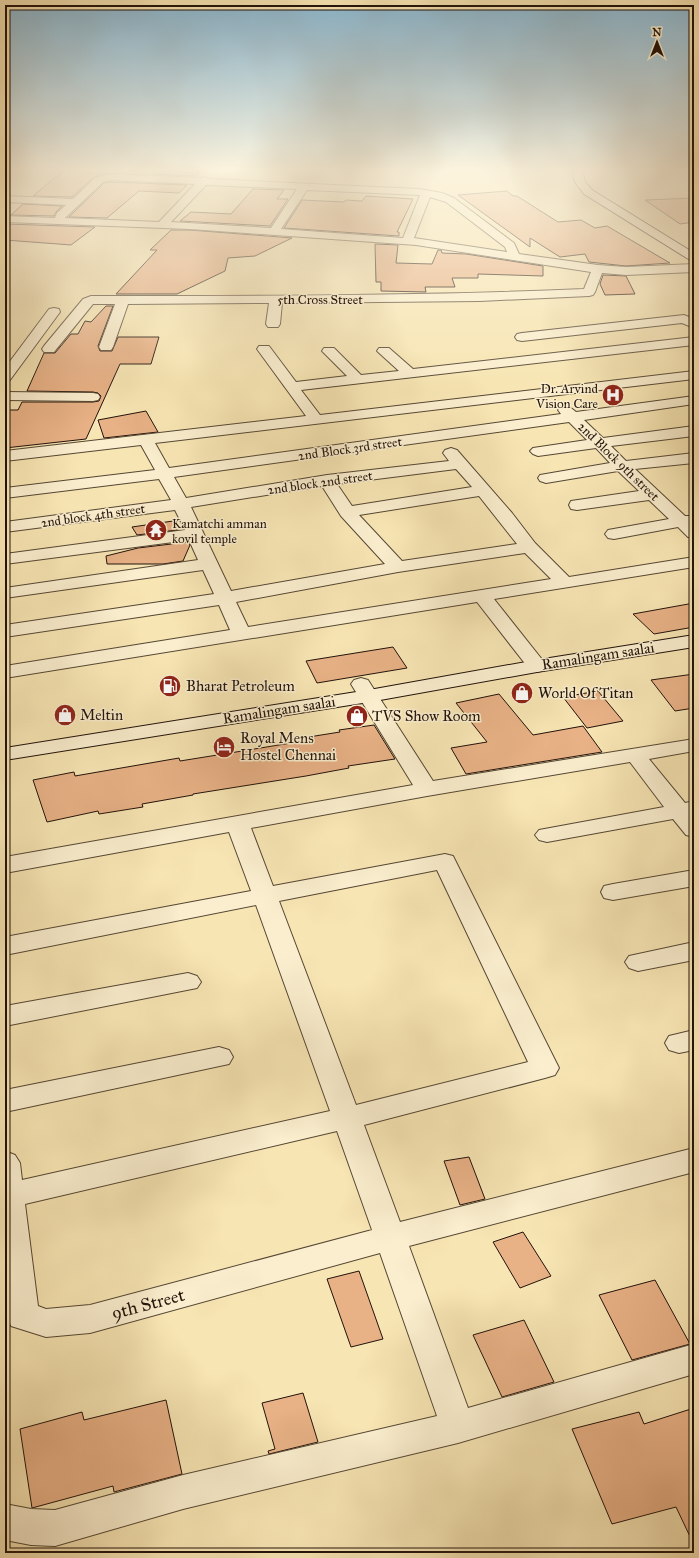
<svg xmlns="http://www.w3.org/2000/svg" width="699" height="1558" font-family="'IM FELL Great Primer',serif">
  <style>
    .building { fill: #e8b186; stroke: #21120a }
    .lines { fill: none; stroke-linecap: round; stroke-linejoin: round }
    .street-casing { stroke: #564734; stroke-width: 2 }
    .secondary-casing { stroke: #21120a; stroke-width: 2 }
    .street { fill: #faeece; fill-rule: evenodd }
    .secondary { fill: #faeece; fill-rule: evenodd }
    .labels { text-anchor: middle; stroke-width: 3; stroke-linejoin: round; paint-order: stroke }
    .far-street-label { font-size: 13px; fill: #21120a; stroke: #faeece }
    .far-poi-label { font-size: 13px; fill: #21120a; stroke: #faeece; text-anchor: end }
    .street-label { font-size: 15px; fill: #21120a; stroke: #faeece }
    .poi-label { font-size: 15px; fill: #21120a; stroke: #faeece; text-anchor: start }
    .near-street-label { font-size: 18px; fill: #21120a; stroke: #faeece }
  </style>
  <rect width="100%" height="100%" fill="#f7e5b3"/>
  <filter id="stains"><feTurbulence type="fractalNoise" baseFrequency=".005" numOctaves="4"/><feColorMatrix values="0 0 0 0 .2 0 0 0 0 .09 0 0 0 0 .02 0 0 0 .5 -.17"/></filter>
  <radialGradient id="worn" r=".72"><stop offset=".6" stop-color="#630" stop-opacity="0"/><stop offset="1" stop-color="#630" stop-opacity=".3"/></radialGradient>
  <path class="building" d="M63,171L107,173L94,177L72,197L33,196Z
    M158,171L200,173L196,176L154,174Z
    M110,182L187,185L179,193L139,191L107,218L69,217L104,183Z
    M253,189L284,190L277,199H288L270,226L180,221L191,212L231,214Z
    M507,191L513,196H517L558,222L581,220L595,228L607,226L670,263L626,266L589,262L585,254L560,257L530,238V247L458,195Z
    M366,196L413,199L397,232H399V236L284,228L302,200L344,202L346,200L362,201Z
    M694,198V222L680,224L645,200Z
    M23,204L62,206L56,212L54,216L11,215Z
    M5,224L95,227L71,245L5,240Z
    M171,230H190L292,238L255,256L228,258L225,271L177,294H116L157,250H150Z
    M375,244L398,245L396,263L432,264L438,250H441L442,253L466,254L543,266V276L478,274V278H452L455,287H425L426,292L381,291V282H376Z
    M603,275L626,276L635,294L605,295L600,284Z
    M106,306H113L98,346L100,351H112L118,337H159L151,364H120L86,439L5,448V410H18L22,402H93L99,401L101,396L98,393L93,392L27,391L44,353H55L71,334H78L85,321L91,322Z
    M146,411L158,432L104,438L98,420Z
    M173,521L177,530L137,535L132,527Z
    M188,542L190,545L183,561L163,564H107L106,556L138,548Z
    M694,603V627L654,634L633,614Z
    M393,647L407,668L317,683L306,661Z
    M694,674V708L675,711L651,680Z
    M598,691L623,721L587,728L563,697Z
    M499,694L533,735L583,726L602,752L466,774L451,748L487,742L456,703Z
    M374,725L395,759L348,766L349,768L306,776L193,794V795L142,804L143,807L99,814L98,811L47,822L33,780L74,772L75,776L179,758L180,761L236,752L291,743L290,740L340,732L339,730Z
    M469,1157L485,1199L460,1205L444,1161Z
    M523,1232L551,1276L520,1288L493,1242Z
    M359,1271L383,1339L351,1347L327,1279Z
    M655,1280L690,1344L632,1360L599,1295Z
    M524,1320L554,1382L502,1397L473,1335Z
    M303,1393L318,1442L269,1454L268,1451L275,1449L262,1403Z
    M166,1400L182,1474L114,1492L113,1486L32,1508L20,1429L82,1412L84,1420Z
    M694,1408V1545L676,1507L612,1524L572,1429L639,1412L644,1424Z"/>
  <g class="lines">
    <g class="street-casing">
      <path id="street" d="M110,174L201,178L205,177L209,179L419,189L442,193L454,198L514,243L519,254L598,265L626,267L694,264V272L626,275L602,273L595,292L593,295L589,296L480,301L282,303L280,324L278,327H268L266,324L269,303L128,304L113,347L111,350H101L99,347L115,304H93L54,352H44L42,349L44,346L83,299L91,296C256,296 420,296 584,289L591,272L416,245L190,229L5,222V216L55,218L57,213L66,205L5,202V196L73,199L95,178ZM110,180L195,184L159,222L65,218L103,182ZM206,185L297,189L271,228L171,222ZM307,190L419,195H420L403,238L281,229ZM430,197L446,202L505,247L507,252L414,238Z
        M54,308L59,309L60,312L10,380L5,381V368L49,309Z
        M684,315L694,319V328L682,323L522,341L517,340L515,337L517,334L522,333Z
        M694,337V345L301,390L320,415L694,371V379L155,443L169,468L561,414L558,410L560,407C567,405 570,407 576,412L694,396V404L584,420L603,438L694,426V436L611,446L626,461L694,453V463L635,469L685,516H694V538L688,537L678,527L614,539L608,538L605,534L608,530L669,519L649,500L577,510L571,509L569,505L571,501L639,491L618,471L546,483L540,481L538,478L540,475L610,463L596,448L538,456L533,454L530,451L533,448L587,440L569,422L174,477L186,498L327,475L449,461L443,453L445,450L451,448L457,450L512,513L535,543L569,577L694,557V567L494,599L544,662L547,666L544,670L537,672L530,670L477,602L5,678V666L230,630L219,605L5,637V625L214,594L203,570L5,598V588L198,560L189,540L5,564V554L185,530L175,510L5,532V522L171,500L159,479L5,498V488L155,470L141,445L5,461V451L306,416L257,349L259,346H269L296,382L347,376L322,351L324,348H334L361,375L399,371L377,351L379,348H389L413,369ZM456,469L472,487L352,506L337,484ZM322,486L341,516L385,564L231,591L191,507ZM479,496L517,544L402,561L359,515ZM525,553L551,579L248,627L236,602L398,572Z
        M5,392L93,393L98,394L100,397L98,400L93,401L5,400Z
        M361,678L368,680L433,781L694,739V751L649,759L685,803L694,801V837L686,835L673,819L547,842L539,840L535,835L539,830L664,807L630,762L427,796L251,828L273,886L445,854L453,856L559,1068L555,1075L545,1078L364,1125L400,1222L694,1148V1172L409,1246L468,1408L694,1344V1374L458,1443L183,1509L55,1546L31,1545L5,1540V1504L31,1509L55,1510L183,1475L437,1416L380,1253L90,1333L46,1337L11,1326L7,1316L5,1300V1151L15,1155L20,1163L22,1180L330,1111L256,905L5,955V937L251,891L229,832L5,873V857L413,785L351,684L354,680ZM437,870L528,1062L356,1105L279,901ZM337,1131L372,1230L90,1305L46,1309L38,1306L25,1204Z
        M694,870V886L613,900L604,898L601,892L604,886L613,884Z
        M694,942V960L638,971L629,968L625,962L629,956Z
        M188,973L197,976L201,982L197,988L5,1026V1006Z
        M694,1030V1050L679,1053L669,1050L665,1043L669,1036Z
        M219,1047L229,1050L233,1057L229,1064L5,1112V1090Z"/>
    </g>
    <g class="secondary-casing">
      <path id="secondary" d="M572,168H582L585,182L592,190L694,253V262L690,260L584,194L575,182Z
        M694,635V647L537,672L369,702L5,760V748L369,690L537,660Z"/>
    </g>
    <use href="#street" class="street"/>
    <use href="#secondary" class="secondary"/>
  </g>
  <linearGradient id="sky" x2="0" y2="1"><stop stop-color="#8ab8d2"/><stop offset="0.44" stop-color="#fbf3dd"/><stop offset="1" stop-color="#fbf3dd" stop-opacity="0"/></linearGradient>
  <rect width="699" height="386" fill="url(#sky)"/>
  <defs>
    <g id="hospital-disc" transform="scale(1.15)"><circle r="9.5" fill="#8f2418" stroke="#faeece"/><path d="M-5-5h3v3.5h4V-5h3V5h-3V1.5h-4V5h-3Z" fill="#fff"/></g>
    <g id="temple-disc" transform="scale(1.15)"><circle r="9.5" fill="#8f2418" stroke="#faeece"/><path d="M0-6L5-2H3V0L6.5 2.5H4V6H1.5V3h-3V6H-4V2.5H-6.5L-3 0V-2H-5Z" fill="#fff"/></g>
    <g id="fuel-disc" transform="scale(1.15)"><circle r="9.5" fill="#8f2418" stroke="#faeece"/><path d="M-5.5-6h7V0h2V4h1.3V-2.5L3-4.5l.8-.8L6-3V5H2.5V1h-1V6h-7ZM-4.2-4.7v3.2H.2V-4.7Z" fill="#fff"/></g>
    <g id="shop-disc" transform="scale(1.15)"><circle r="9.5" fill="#8f2418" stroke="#faeece"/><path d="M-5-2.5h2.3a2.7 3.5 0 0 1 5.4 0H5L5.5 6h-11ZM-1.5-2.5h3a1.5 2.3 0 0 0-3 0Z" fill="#fff"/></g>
    <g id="hotel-disc" transform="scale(1.15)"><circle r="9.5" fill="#8f2418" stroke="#faeece"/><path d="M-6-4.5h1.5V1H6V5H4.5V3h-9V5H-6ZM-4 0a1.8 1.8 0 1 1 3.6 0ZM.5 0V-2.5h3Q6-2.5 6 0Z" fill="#fff"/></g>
  </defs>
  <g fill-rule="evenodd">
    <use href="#hospital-disc" x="613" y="395"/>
    <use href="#temple-disc" x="156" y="530"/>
    <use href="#fuel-disc" x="170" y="686"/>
    <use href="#shop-disc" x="522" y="693"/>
    <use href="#shop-disc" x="65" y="715"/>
    <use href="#shop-disc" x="357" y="716"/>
    <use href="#hotel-disc" x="224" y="747"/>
  </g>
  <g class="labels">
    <g class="far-street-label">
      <text x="320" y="304">5th Cross Street</text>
      <text transform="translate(350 448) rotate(-8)" y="5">2nd Block 3rd street</text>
      <text transform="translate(619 461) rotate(44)" y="5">2nd Block 9th street</text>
      <text transform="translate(320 482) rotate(-8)" y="5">2nd block 2nd street</text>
      <text transform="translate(93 515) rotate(-8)" y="5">2nd block 4th street</text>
    </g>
    <g class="far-poi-label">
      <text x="598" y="393">Dr. Arvind<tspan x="598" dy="15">Vision Care</tspan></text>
      <text x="172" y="528" text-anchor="start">Kamatchi amman<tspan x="172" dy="15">kovil temple</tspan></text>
    </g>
    <g class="street-label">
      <text transform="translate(598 656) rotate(-9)" y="5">Ramalingam saalai</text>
      <text transform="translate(279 710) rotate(-9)" y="5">Ramalingam saalai</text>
    </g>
    <g class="poi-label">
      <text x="186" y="691">Bharat Petroleum</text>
      <text x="538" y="698">World Of Titan</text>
      <text x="80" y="720">Meltin</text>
      <text x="372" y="721">TVS Show Room</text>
      <text x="240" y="743">Royal Mens<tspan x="240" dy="17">Hostel Chennai</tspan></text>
    </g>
    <g class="near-street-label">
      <text transform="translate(148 1304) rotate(-15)" y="6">9th Street</text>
    </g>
  </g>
  <rect width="699" height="1558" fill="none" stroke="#f7e5b3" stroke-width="20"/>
  <rect x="6" y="6" width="687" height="1546" fill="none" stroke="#21120a" stroke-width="2"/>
  <rect x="10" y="10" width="679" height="1538" fill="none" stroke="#21120a"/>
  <g transform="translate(657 42)" stroke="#faeece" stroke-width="3" paint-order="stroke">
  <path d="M0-3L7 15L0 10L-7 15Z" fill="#21120a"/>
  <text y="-6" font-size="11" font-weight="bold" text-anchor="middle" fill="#21120a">N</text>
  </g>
  <rect width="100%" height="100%" filter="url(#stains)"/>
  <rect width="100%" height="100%" fill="url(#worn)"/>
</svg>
